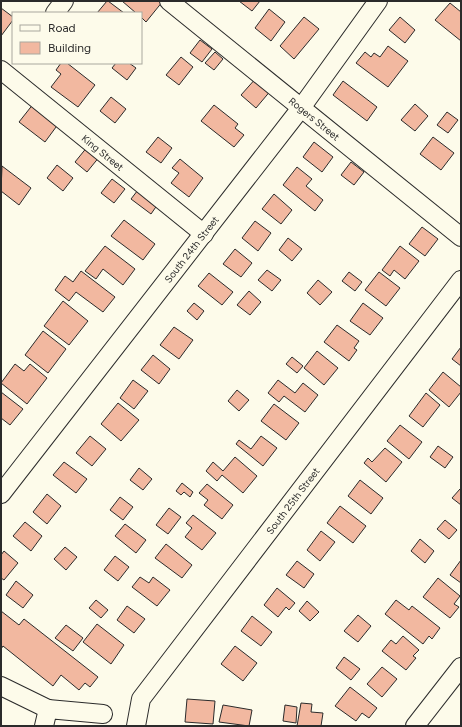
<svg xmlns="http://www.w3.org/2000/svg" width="462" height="727" font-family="Figtree,sans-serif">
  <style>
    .building { fill: #f2b8a0; stroke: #2b2b2b }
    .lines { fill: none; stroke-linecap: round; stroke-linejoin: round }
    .minor-casing { stroke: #2b2b2b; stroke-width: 20 }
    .minor { stroke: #fdfbea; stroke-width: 18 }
    .labels { text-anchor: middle; stroke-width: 3; stroke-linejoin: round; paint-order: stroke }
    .street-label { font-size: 10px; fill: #2b2b2b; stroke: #fdfbea }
  </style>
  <rect width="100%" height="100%" fill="#fdfbea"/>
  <path class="building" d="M107,1H108L124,13H97Z
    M122,1H163L146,22L141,17V13H136Z
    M239,1H260L252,11Z
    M450,3L461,12V41L435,20Z
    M1,8L13,17V20L1,36Z
    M269,9L285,22L271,41L255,28Z
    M304,17L319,29L294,59L280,46Z
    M400,17L415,30L405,43L389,30Z
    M200,40L212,49L202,62L190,53Z
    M388,46L408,61L388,87L356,63L365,52L371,57L374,53L380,57Z
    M215,52L223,59L214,70L205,63Z
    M181,57L193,67L179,85L166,75Z
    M61,63H67L95,85L78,107L51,87L61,74L56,70Z
    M116,63H129L136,68L127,80L112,68Z
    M257,77L272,89L256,108L241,95Z
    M343,81L377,107L367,121L333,95Z
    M111,97L126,109L115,123L100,111Z
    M34,103L59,123L45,142L19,122Z
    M415,104L428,116L415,131L401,120Z
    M214,105L238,124L235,128L244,135L234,147L201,121Z
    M447,112L458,120L448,133L437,125Z
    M158,137L172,148L161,163L146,152Z
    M433,137L454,153L441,170L420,154Z
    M314,142L333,157L322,172L303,157Z
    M88,146L100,156L87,172L75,162Z
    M180,159L203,178L189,197L171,183L179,173L172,168Z
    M351,162L364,172L354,185L341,175Z
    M57,165L73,178L63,191L47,178Z
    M2,166L31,188L19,205L1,191Z
    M297,167L312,179L306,186L323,200L315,211L283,185Z
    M112,179L125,189L114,203L101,193Z
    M141,186L160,201L151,214L131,199Z
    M274,194L292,210L281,224L262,209Z
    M124,220L155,244L143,260L111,236Z
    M255,221L271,233L258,251L242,238Z
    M422,227L438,239L425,256L409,244Z
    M288,238L302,249L292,261L279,250Z
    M105,246L135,269L123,285L103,269L96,279L85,271Z
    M400,246L419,261L405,279L394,270L390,276L382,270Z
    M235,249L252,263L241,277L223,264Z
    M267,270L281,280L272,291L258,280Z
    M81,271L115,297L103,312L76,292L69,301L55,290L65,276L73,282Z
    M349,272L362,282L355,291L342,281Z
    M379,272L400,288L386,306L365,290Z
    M209,273L233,292L222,305L198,286Z
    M318,280L332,292L320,305L307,293Z
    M249,291L261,302L250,315L237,305Z
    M63,301L88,321L69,345L44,326Z
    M194,303L204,311L197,320L187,311Z
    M363,303L383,318L370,335L350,321Z
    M337,325L359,341L354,348L357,350L349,361L324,342Z
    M174,327L193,340L179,359L160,345Z
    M43,331L66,349L48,373L25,355Z
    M461,347V366L452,359Z
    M317,351L338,368L324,385L304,368Z
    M153,355L170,369L159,384L141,370Z
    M292,357L303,366L297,373L286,364Z
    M15,364L24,371L30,364L47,378L27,404L1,383Z
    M443,372L461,387V392L449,407L429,390Z
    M133,380L148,391L134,409L120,398Z
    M278,380L295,393L303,383L318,395L305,412L284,396L279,402L268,393Z
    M237,390L249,400L239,411L228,401Z
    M1,392L23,409L10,425L1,418Z
    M426,393L440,405L423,427L409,416Z
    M118,403L139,420L121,441L101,424Z
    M274,404L299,423L286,440L261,421Z
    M400,425L422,442L409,459L387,441Z
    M90,436L106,449L92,466L76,453Z
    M261,436L277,448L263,466L236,444L239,440L251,449Z
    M438,446L453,457L445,468L430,457Z
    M385,448L402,462L386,482L364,463L368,458L372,462Z
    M235,457L257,476L243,493L222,475L217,481L206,471L213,462L223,471Z
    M64,462L87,479L76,493L53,475Z
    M139,468L152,479L143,490L130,480Z
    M360,480L383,498L371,514L348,496Z
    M182,483L193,492L190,497L184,492L181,495L176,491Z
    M207,484L233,505L222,519L204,505L208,500L199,493Z
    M460,489L461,490V505L452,498Z
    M47,494L61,506L47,524L33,512Z
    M120,497L133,507L123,520L110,510Z
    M340,506L366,526L353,543L327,523Z
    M169,508L181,517L168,534L156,525Z
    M193,515L216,533L202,550L185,537L192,528L186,523Z
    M445,520L457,530L449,539L437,529Z
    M25,522L42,536L31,551L13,536Z
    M125,524L146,540L136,553L115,536Z
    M321,531L335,542L320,561L307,550Z
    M420,539L434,551L425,563L411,551Z
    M166,544L192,565L182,578L155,558Z
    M65,547L77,557L66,570L54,559Z
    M4,551L18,563L4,580L1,578V555Z
    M115,556L129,567L118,581L104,570Z
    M461,560V583L450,575Z
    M297,561L314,574L304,588L286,575Z
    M140,577L149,583L153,577L170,590L157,606L132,587Z
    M438,578L460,596L454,604L459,607L450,618L423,597Z
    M16,581L33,595L23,608L6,595Z
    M277,588L295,603L289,610L286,607L278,617L264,605Z
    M96,600L108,610L101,618L89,608Z
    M396,600L409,610L412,606L440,628L432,639L429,636L423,644L385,614Z
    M307,601L319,612L310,621L299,611Z
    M127,606L145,619L134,633L117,620Z
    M1,611L19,625L24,619L98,677L90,687L85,683L79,690L61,675L53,686L3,646L1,649Z
    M358,615L371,626L358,642L344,631Z
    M252,616L272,632L261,646L241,631Z
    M97,624L124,645L111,664L83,642Z
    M66,625L83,638L73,651L55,638Z
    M403,636L419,650L413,656L416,658L406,670L382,651L391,640L396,644Z
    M235,646L257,663L243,681L221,664Z
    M344,657L360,669L351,680L336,668Z
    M382,667L397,679L382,697L367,684Z
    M350,687L377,708L369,718L362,713L356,721L335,706Z
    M187,699L215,701L213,724L185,722Z
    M301,703L312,704L311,712L323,713L321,726H297Z
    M223,705L252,710L249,726L219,722Z
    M285,705L297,707L296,723L283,721Z"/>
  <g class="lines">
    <g class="minor-casing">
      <g id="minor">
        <path id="s1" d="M169,1L461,237"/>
        <path d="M55,13L64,1"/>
        <path id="s2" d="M1,70L204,234"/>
        <path id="s3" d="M1,494L301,108L378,1"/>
        <path d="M1,686L48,709"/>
        <path d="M44,726L48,709L103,714"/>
        <path id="s4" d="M136,726L141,699L461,280"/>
        <path d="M415,726L461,667"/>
      </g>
    </g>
    <use href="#minor" class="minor"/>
  </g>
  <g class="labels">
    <g class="street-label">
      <text dy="4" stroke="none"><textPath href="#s1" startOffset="187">Rogers Street</textPath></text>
      <text dy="4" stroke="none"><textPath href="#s2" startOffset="131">King Street</textPath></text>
      <text dy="4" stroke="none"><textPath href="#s3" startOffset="310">South 24th Street</textPath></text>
      <text dy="4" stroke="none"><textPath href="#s4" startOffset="277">South 25th Street</textPath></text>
    </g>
  </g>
  <rect width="462" height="727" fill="none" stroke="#2b2b2b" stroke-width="4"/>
  <rect x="12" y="12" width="130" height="52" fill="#fdfbea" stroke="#a9a89e"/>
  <rect x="20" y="25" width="20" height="6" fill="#fdfbea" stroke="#a9a89e"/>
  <text x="48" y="32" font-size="12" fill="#2b2b2b">Road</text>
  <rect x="20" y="42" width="20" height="12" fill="#f2b8a0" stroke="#a9a89e"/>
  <text x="48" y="52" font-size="12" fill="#2b2b2b">Building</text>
</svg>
